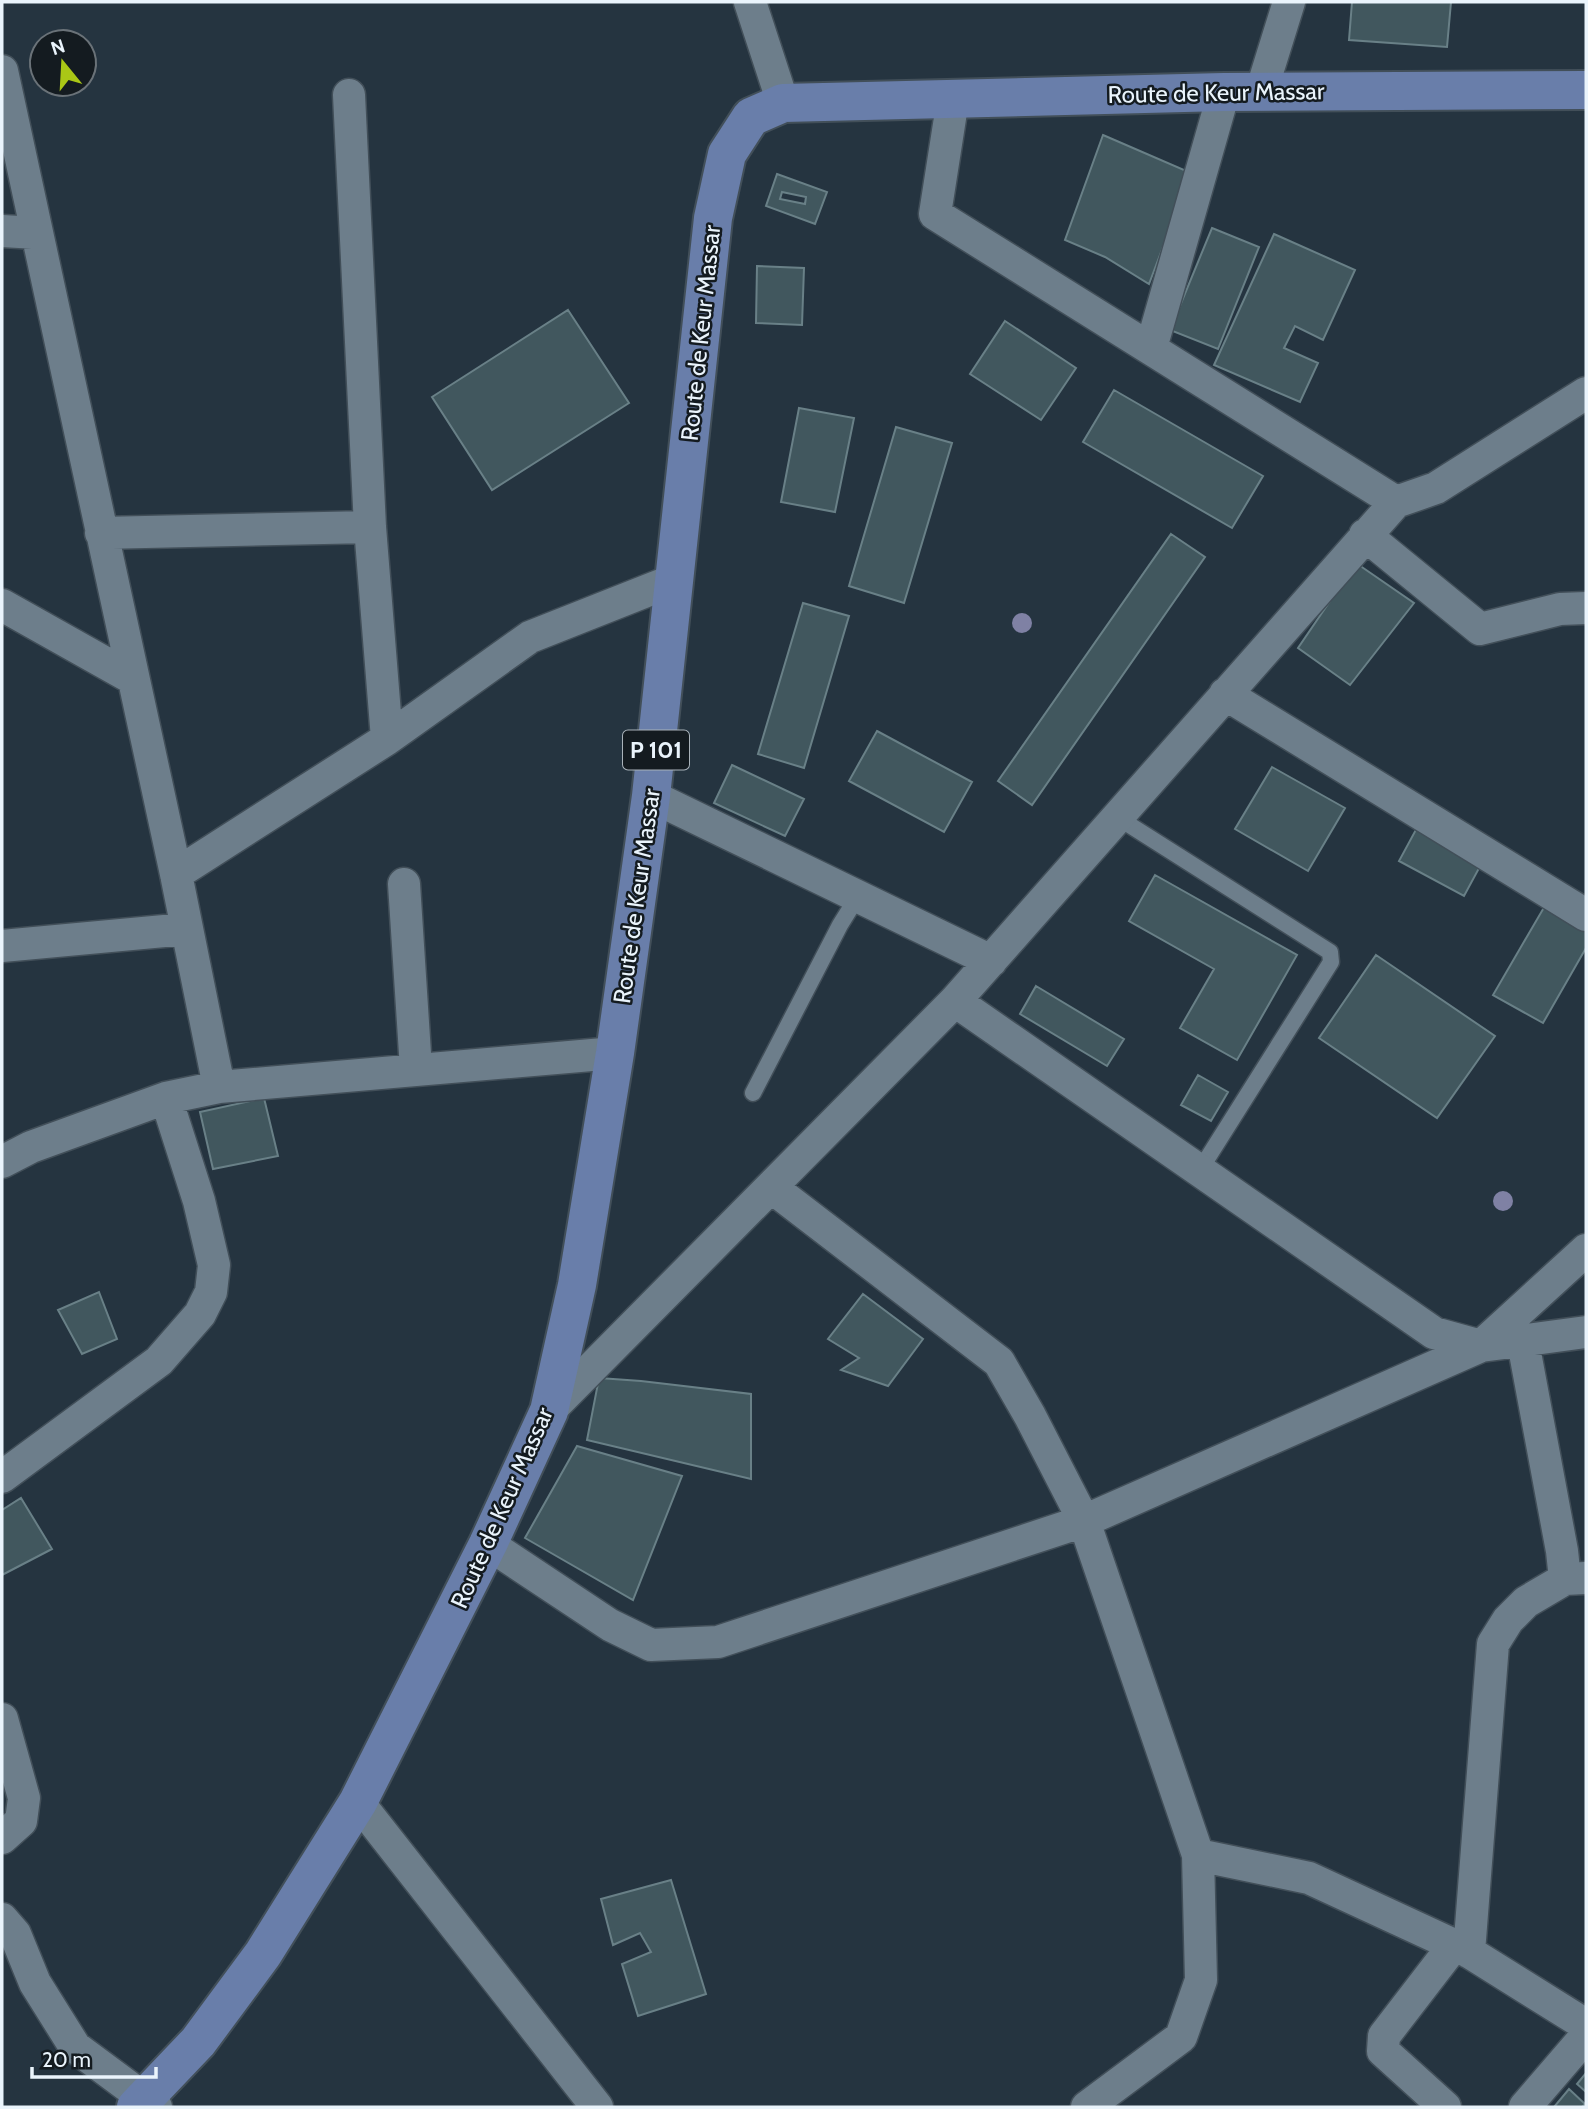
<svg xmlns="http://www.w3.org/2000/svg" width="1588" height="2109" font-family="Cabin,sans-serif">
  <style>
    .building { fill: #41575e; stroke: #698087; stroke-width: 2; fill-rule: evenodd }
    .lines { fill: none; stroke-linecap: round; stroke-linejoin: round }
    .service-casing { stroke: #424f59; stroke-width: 19 }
    .minor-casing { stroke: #424f59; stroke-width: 35 }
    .primary-casing { stroke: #424f59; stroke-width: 42 }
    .service { stroke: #6d7e8b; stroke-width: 16 }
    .minor { stroke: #6d7e8b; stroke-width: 32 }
    .primary { stroke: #697eaa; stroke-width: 38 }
    .tree { fill: #7f81a4 }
    .labels { text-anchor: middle; stroke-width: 5; stroke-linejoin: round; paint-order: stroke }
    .shield { fill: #141b20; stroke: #aab3ba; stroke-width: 2 }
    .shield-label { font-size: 23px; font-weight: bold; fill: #eaf4fc }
    .street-label { font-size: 24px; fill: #eaf4fc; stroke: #141b20 }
  </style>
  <rect width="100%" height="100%" fill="#253440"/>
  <path class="building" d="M1352,2H1451L1447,47L1349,40Z
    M1103,135L1191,173L1149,284L1105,257L1065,240Z
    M777,174L827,192L815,224L766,206ZM782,192L806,197L805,204L780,199Z
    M1212,228L1259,247L1218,349L1170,330Z
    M1274,234L1355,270L1323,340L1295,326L1284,348L1318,363L1300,402L1214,365Z
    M757,266L804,268L802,325L756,323Z
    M568,310L629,403L492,490L432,397Z
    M1005,321L1076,368L1041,420L970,374Z
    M1114,390L1263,476L1232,528L1083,442Z
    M799,408L854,418L835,512L781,502Z
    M896,427L952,443L904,603L849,586Z
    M1171,534L1205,557L1032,805L998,781Z
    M1356,563L1414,603L1350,685L1298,648Z
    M803,603L849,616L804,768L758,754Z
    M877,731L972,782L944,832L849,781Z
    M732,765L804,799L785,836L714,803Z
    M1272,767L1345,808L1308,871L1235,829Z
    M1419,824L1484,859L1464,896L1399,861Z
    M1155,875L1297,955L1237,1060L1180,1028L1214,969L1129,921Z
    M1546,904L1586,927V948L1543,1023L1493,995Z
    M1376,955L1495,1036L1437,1118L1319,1038Z
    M1036,986L1124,1039L1107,1066L1020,1014Z
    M1198,1075L1228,1092L1211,1121L1181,1105Z
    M264,1098L278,1156L213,1169L200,1112Z
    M99,1292L117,1339L82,1354L58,1310Z
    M863,1294L923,1339L888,1386L841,1370L859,1358L828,1339Z
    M599,1378L641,1381L751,1394V1479L587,1440Z
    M577,1446L682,1476L633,1600L525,1538Z
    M21,1498L52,1549L2,1575V1510Z
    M671,1880L706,1994L638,2016L622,1964L651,1952L640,1933L613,1945L601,1899Z
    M1586,2073V2092L1577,2084Z
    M1569,2089L1585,2104L1582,2107H1554Z"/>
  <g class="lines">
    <g class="service-casing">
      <path id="service" d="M1117,817L1330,952L1331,962L1200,1170
        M753,1093L840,925L858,896"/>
    </g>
    <g class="minor-casing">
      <path id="minor" d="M750,2L783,103
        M2,71L176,874L219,1087
        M1261,92L1289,2
        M349,95L370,527L387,739
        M2,231L37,233
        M1151,348L1224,92
        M1396,502L1436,488L1586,393
        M101,533L370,527
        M1365,535L1480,629L1560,609L1586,608
        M2,605L132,678
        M1225,694L1586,915
        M651,796L991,961
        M176,874L387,739L530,637L674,580
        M404,884L416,1069
        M2,946L186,929
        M955,1001L1434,1333L1481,1346
        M2,1162L31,1147L166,1098L219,1087L615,1053
        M771,1187L999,1362L1030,1416L1084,1521L1198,1855L1201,1980L1181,2037L1087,2107
        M1523,1342L1562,1551L1565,1579L1585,1578
        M1481,1346L1586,1250
        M549,1411L955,1001L1396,502L935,214L953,99
        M2,1477L159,1361L200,1314L211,1292L214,1265L199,1201L166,1098
        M488,1544L610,1625L651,1645L718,1642L1084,1521L1481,1346L1586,1332
        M2,1719L24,1798L21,1821L2,1838
        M358,1802L597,2107
        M1198,1855L1309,1878L1469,1952L1586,2025
        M2,1919L15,1934L35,1983L75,2047L156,2107
        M1469,1952L1493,1644L1508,1620L1526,1602L1565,1579
        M1445,2107L1383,2051L1384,2036L1454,1945
        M1525,2107L1586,2036"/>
    </g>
    <g class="primary-casing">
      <path id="primary" d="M136,2107L198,2042L263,1954L358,1802L488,1544L549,1411L577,1285L615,1053L651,796L713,218L727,154L751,117L783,103L1224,92L1586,90"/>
    </g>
    <use href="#service" class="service"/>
    <use href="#minor" class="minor"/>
    <use href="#primary" class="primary"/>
  </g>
  <g class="tree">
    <circle cx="1022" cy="623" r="10"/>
    <circle cx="1503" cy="1201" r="10"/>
  </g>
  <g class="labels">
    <rect class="shield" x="623" y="730.5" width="66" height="39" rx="5"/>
    <g class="shield-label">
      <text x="656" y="758">P 101</text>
    </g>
    <g class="street-label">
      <text transform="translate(1216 93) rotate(-1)" y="8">Route de Keur Massar</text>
      <text transform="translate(701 333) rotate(-84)" y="8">Route de Keur Massar</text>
      <text transform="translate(637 896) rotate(-82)" y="8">Route de Keur Massar</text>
      <text transform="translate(502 1508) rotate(-66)" y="8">Route de Keur Massar</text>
    </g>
  </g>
  <rect width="1588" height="2109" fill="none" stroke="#eaf4fc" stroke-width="7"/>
  <g transform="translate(63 63) rotate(342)"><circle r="33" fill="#141b20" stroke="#6a7278" stroke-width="2"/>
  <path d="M0-5L12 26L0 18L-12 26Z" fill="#aac716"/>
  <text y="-10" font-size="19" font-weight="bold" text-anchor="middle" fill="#eaf4fc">N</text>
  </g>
  <path d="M32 2067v10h124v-10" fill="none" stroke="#eaf4fc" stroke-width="3.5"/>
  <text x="42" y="2067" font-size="21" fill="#eaf4fc" stroke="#141b20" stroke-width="5" paint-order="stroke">20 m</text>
</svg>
